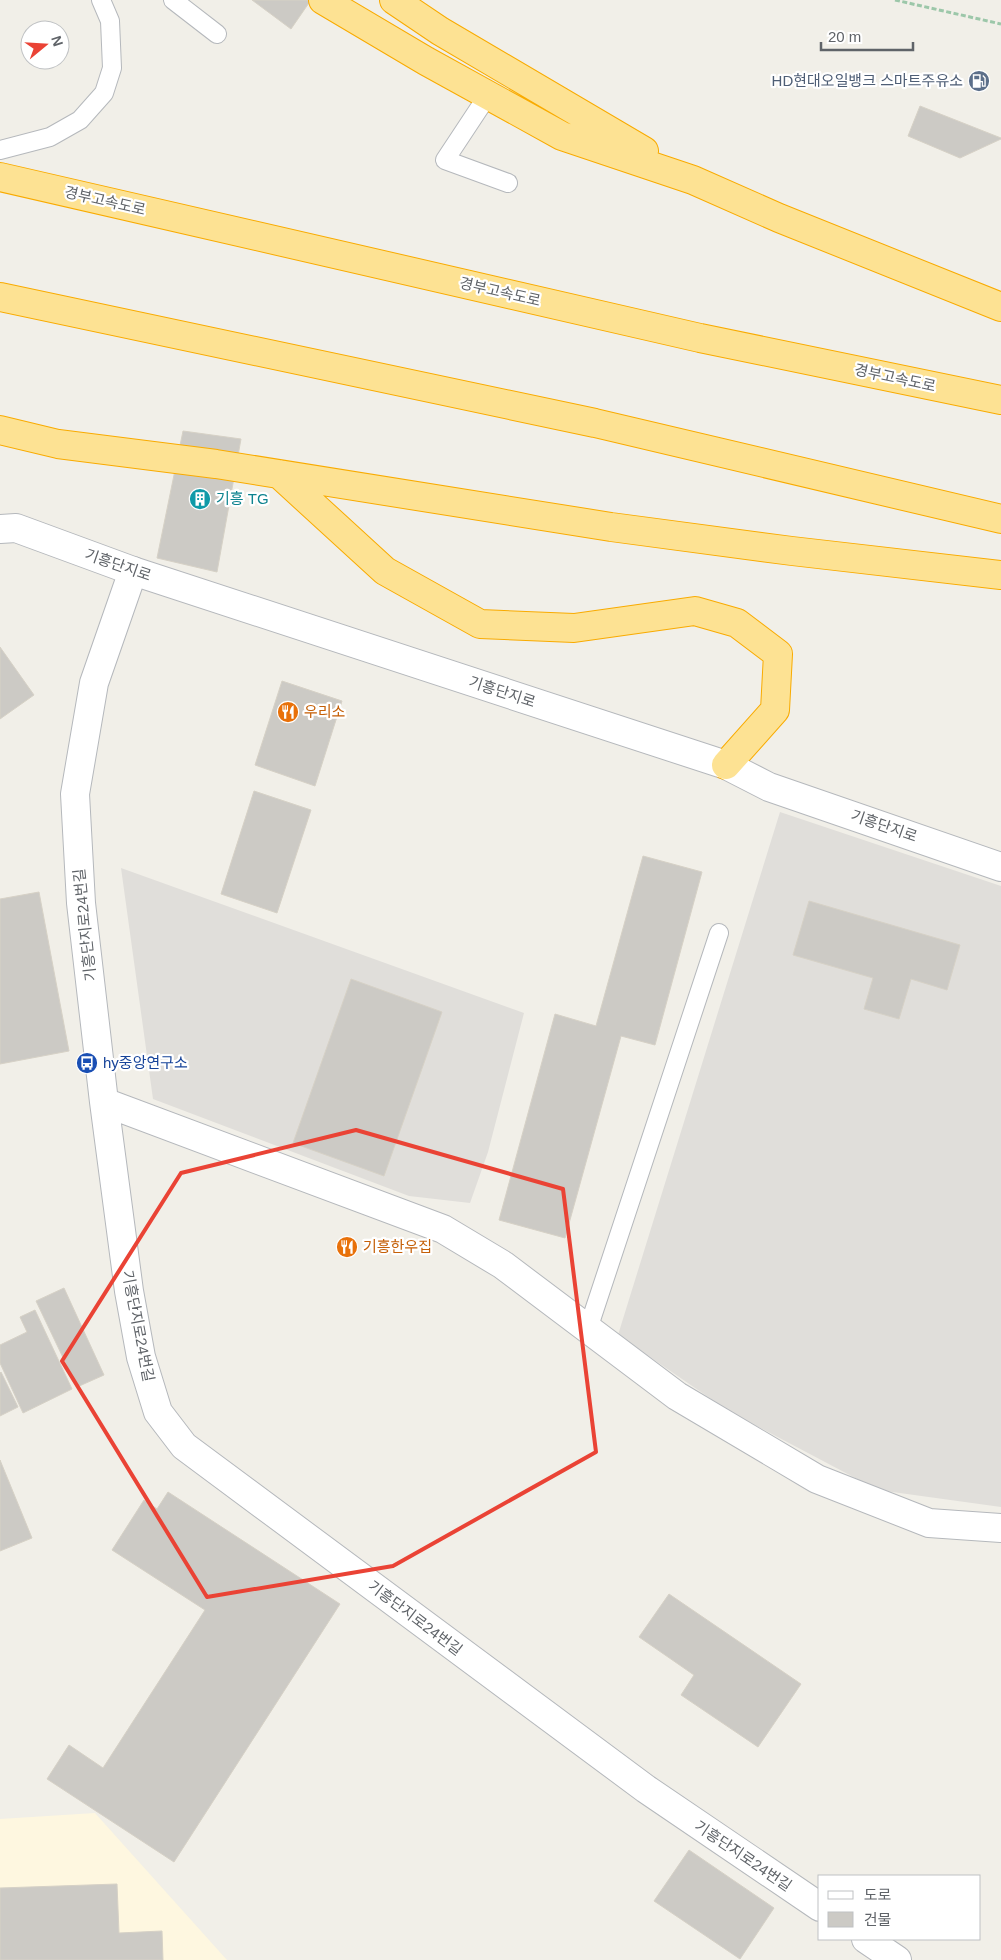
<svg xmlns="http://www.w3.org/2000/svg" width="1001" height="1960" font-family="Helvetica,'Noto Sans KR',sans-serif">
  <style>
    .commercial { fill: #fef7e0 }
    .industrial { fill: #e0deda }
    .building { fill: #cccac5; stroke: #d6d1c6 }
    .lines { fill: none; stroke-linecap: round; stroke-linejoin: round }
    .service-casing { stroke: #b5b8bc; stroke-width: 20 }
    .minor-casing { stroke: #b5b8bc; stroke-width: 30 }
    .tertiary-casing { stroke: #b5b8bc; stroke-width: 30 }
    .motorway-casing { stroke: #f9ab00; stroke-width: 30 }
    .path { stroke: #9cc7a9; stroke-width: 3; stroke-dasharray: 5 2.5; stroke-linecap: butt }
    .service { stroke: #fff; stroke-width: 18 }
    .minor { stroke: #fff; stroke-width: 28 }
    .tertiary { stroke: #fff; stroke-width: 28 }
    .motorway { stroke: #fde293; stroke-width: 28 }
    .marked { fill: none; stroke: #ea4335; stroke-width: 4; stroke-linejoin: round }
    .labels { text-anchor: middle; stroke-width: 4.5; stroke-linejoin: round; paint-order: stroke }
    .service-label { font-size: 15px; fill: #4e5e75; stroke: #fff; text-anchor: end }
    .street-label { font-size: 15px; fill: #5f6368; stroke: #fff }
    .culture-label { font-size: 15px; fill: #0d838f; stroke: #fff; text-anchor: start }
    .food-label { font-size: 15px; fill: #c56008; stroke: #fff; text-anchor: start }
    .transit-label { font-size: 15px; fill: #164399; stroke: #fff; text-anchor: start }
  </style>
  <rect width="100%" height="100%" fill="#f1efe8"/>
  <path class="commercial" d="M95,1813L227,1960H0V1819Z"/>
  <path class="industrial" d="M780,812L1001,886V1507L878,1490L730,1412L618,1335Z
    M121,868L524,1013L488,1152L470,1203L409,1196L153,1099Z"/>
  <path class="building" d="M252,0H311L291,29Z
    M920,106L1001,138V139L960,158L908,136Z
    M183,431L241,439L217,572L157,558Z
    M0,647L34,695L0,719Z
    M282,681L342,701L315,786L255,765Z
    M254,791L311,810L277,913L221,894Z
    M643,856L702,872L655,1045L621,1036L565,1238L499,1220L555,1014L596,1026Z
    M39,892L69,1051L0,1064V899Z
    M809,901L960,945L947,990L911,979L899,1019L864,1009L873,978L793,955Z
    M351,979L442,1012L384,1176L293,1143Z
    M64,1288L104,1375L77,1387L36,1301Z
    M35,1310L72,1389L23,1413L0,1363V1345L27,1332L20,1317Z
    M1,1372L18,1407L0,1416V1373Z
    M0,1460L32,1538L0,1551Z
    M168,1492L340,1604L174,1862L47,1779L69,1745L103,1768L205,1610L112,1550L144,1500L157,1509Z
    M669,1594L801,1684L758,1747L681,1695L694,1675L639,1637Z
    M689,1850L774,1908L740,1959L654,1901Z
    M117,1884L119,1933L162,1931L163,1960H0V1888Z"/>
  <g class="lines">
    <g class="service-casing">
      <path id="service" d="M173,0L217,34
        M488,95L445,160L508,183
        M0,150L50,137L80,120L104,93L112,68L110,21L101,0
        M588,1329L719,933"/>
    </g>
    <g class="minor-casing">
      <path id="minor" d="M133,571L94,683L75,794L81,903L104,1102L129,1291L141,1357L158,1412L184,1446L646,1789L820,1907
        M104,1102L443,1229L503,1265L677,1396L817,1479L929,1523L1001,1528
        M866,1939L897,1960"/>
    </g>
    <g class="tertiary-casing">
      <path id="tertiary" d="M0,529L16,528L133,571L726,765L769,787L1001,867"/>
    </g>
    <g class="motorway-casing">
      <path id="motorway" d="M323,0L426,61L562,136L693,180L779,218L1001,307
        M394,0L440,31L644,151
        M0,177L700,338L1001,400
        M0,297L595,423L1001,519
        M0,430L58,444L216,464L611,527L792,551L1001,575
        M279,474L385,571L480,624L574,628L695,611L737,623L778,654L775,710L726,765"/>
    </g>
    <path class="path" d="M895,0L1001,24"/>
    <use href="#service" class="service"/>
    <use href="#minor" class="minor"/>
    <use href="#tertiary" class="tertiary"/>
    <use href="#motorway" class="motorway"/>
  </g>
  <path class="marked" d="M356,1130L563,1189L596,1452L393,1566L207,1597L62,1361L181,1173Z"/>
  <defs>
    <g id="fuel-disc" transform="scale(1.125)"><circle r="9.5" fill="#5c6f8a" stroke="#fff"/><path d="M-5.5-6h7V0h2V4h1.3V-2.5L3-4.5l.8-.8L6-3V5H2.5V1h-1V6h-7ZM-4.2-4.7v3.2H.2V-4.7Z" fill="#fff"/></g>
    <g id="building-disc" transform="scale(1.125)"><circle r="9.5" fill="#0f9aa8" stroke="#fff"/><path d="M-4-6H4V6H1V3H-1V6H-4ZM-2.5-4.3h1.7v1.8h-1.7ZM.8-4.3h1.7v1.8H.8ZM-2.5-1h1.7V.8h-1.7ZM.8-1h1.7V.8H.8Z" fill="#fff"/></g>
    <g id="restaurant-disc" transform="scale(1.125)"><circle r="9.5" fill="#e8710a" stroke="#fff"/><path d="M-5-6h1v4h1v-4h1v4h1v-4h1v5L-1.5 .5V6h-2V.5L-5-1ZM5-6V6H3V1.5H1.5Q1.5-4 5-6Z" fill="#fff"/></g>
    <g id="bus-disc" transform="scale(1.125)"><circle r="9.5" fill="#1a4fb4" stroke="#fff"/><path d="M-5-6H5V4H4V6H2V4H-2V6H-4V4H-5ZM-3.5-4V0h7V-4ZM-3.5 1.2v1.5H-2V1.2ZM2 1.2v1.5H3.5V1.2Z" fill="#fff"/></g>
  </defs>
  <g fill-rule="evenodd">
    <use href="#fuel-disc" x="979" y="81"/>
    <use href="#building-disc" x="200" y="499"/>
    <use href="#restaurant-disc" x="288" y="712"/>
    <use href="#bus-disc" x="87" y="1063"/>
    <use href="#restaurant-disc" x="347" y="1247"/>
  </g>
  <g class="labels">
    <g class="service-label">
      <text x="963" y="86">HD현대오일뱅크 스마트주유소</text>
    </g>
    <g class="street-label">
      <text transform="translate(105 201) rotate(13)" y="5">경부고속도로</text>
      <text transform="translate(500 292) rotate(13)" y="5">경부고속도로</text>
      <text transform="translate(895 378) rotate(12)" y="5">경부고속도로</text>
      <text transform="translate(118 565) rotate(19)" y="5">기흥단지로</text>
      <text transform="translate(502 692) rotate(18)" y="5">기흥단지로</text>
      <text transform="translate(884 826) rotate(19)" y="5">기흥단지로</text>
      <text transform="translate(85 925) rotate(-96)" y="5">기흥단지로24번길</text>
      <text transform="translate(138 1326) rotate(79)" y="5">기흥단지로24번길</text>
      <text transform="translate(415 1618) rotate(37)" y="5">기흥단지로24번길</text>
      <text transform="translate(743 1856) rotate(34)" y="5">기흥단지로24번길</text>
    </g>
    <g class="culture-label">
      <text x="216" y="504">기흥 TG</text>
    </g>
    <g class="food-label">
      <text x="304" y="717">우리소</text>
      <text x="363" y="1252">기흥한우집</text>
    </g>
    <g class="transit-label">
      <text x="103" y="1068">hy중앙연구소</text>
    </g>
  </g>
  <rect x="818" y="1875" width="162" height="65" fill="#ffffff" stroke="#bfc1c3"/>
  <rect x="828" y="1891" width="25" height="8" fill="#ffffff" stroke="#bfc1c3"/>
  <text x="864" y="1900" font-size="15" fill="#5f6368">도로</text>
  <rect x="828" y="1912" width="25" height="15" fill="#cccac5" stroke="#bfc1c3"/>
  <text x="864" y="1925" font-size="15" fill="#5f6368">건물</text>
  <g transform="translate(45 45) rotate(72)"><circle r="24" fill="#ffffff" stroke="#bfc1c3"/>
  <path d="M0-4L9 19L0 12L-9 19Z" fill="#ea4335"/>
  <text y="-8" font-size="14" font-weight="bold" text-anchor="middle" fill="#5f6368">N</text>
  </g>
  <path d="M821 42v8h92v-8" fill="none" stroke="#5f6368" stroke-width="2.5"/>
  <text x="828" y="42" font-size="15" fill="#5f6368" stroke="#ffffff" stroke-width="4" paint-order="stroke">20 m</text>
</svg>
